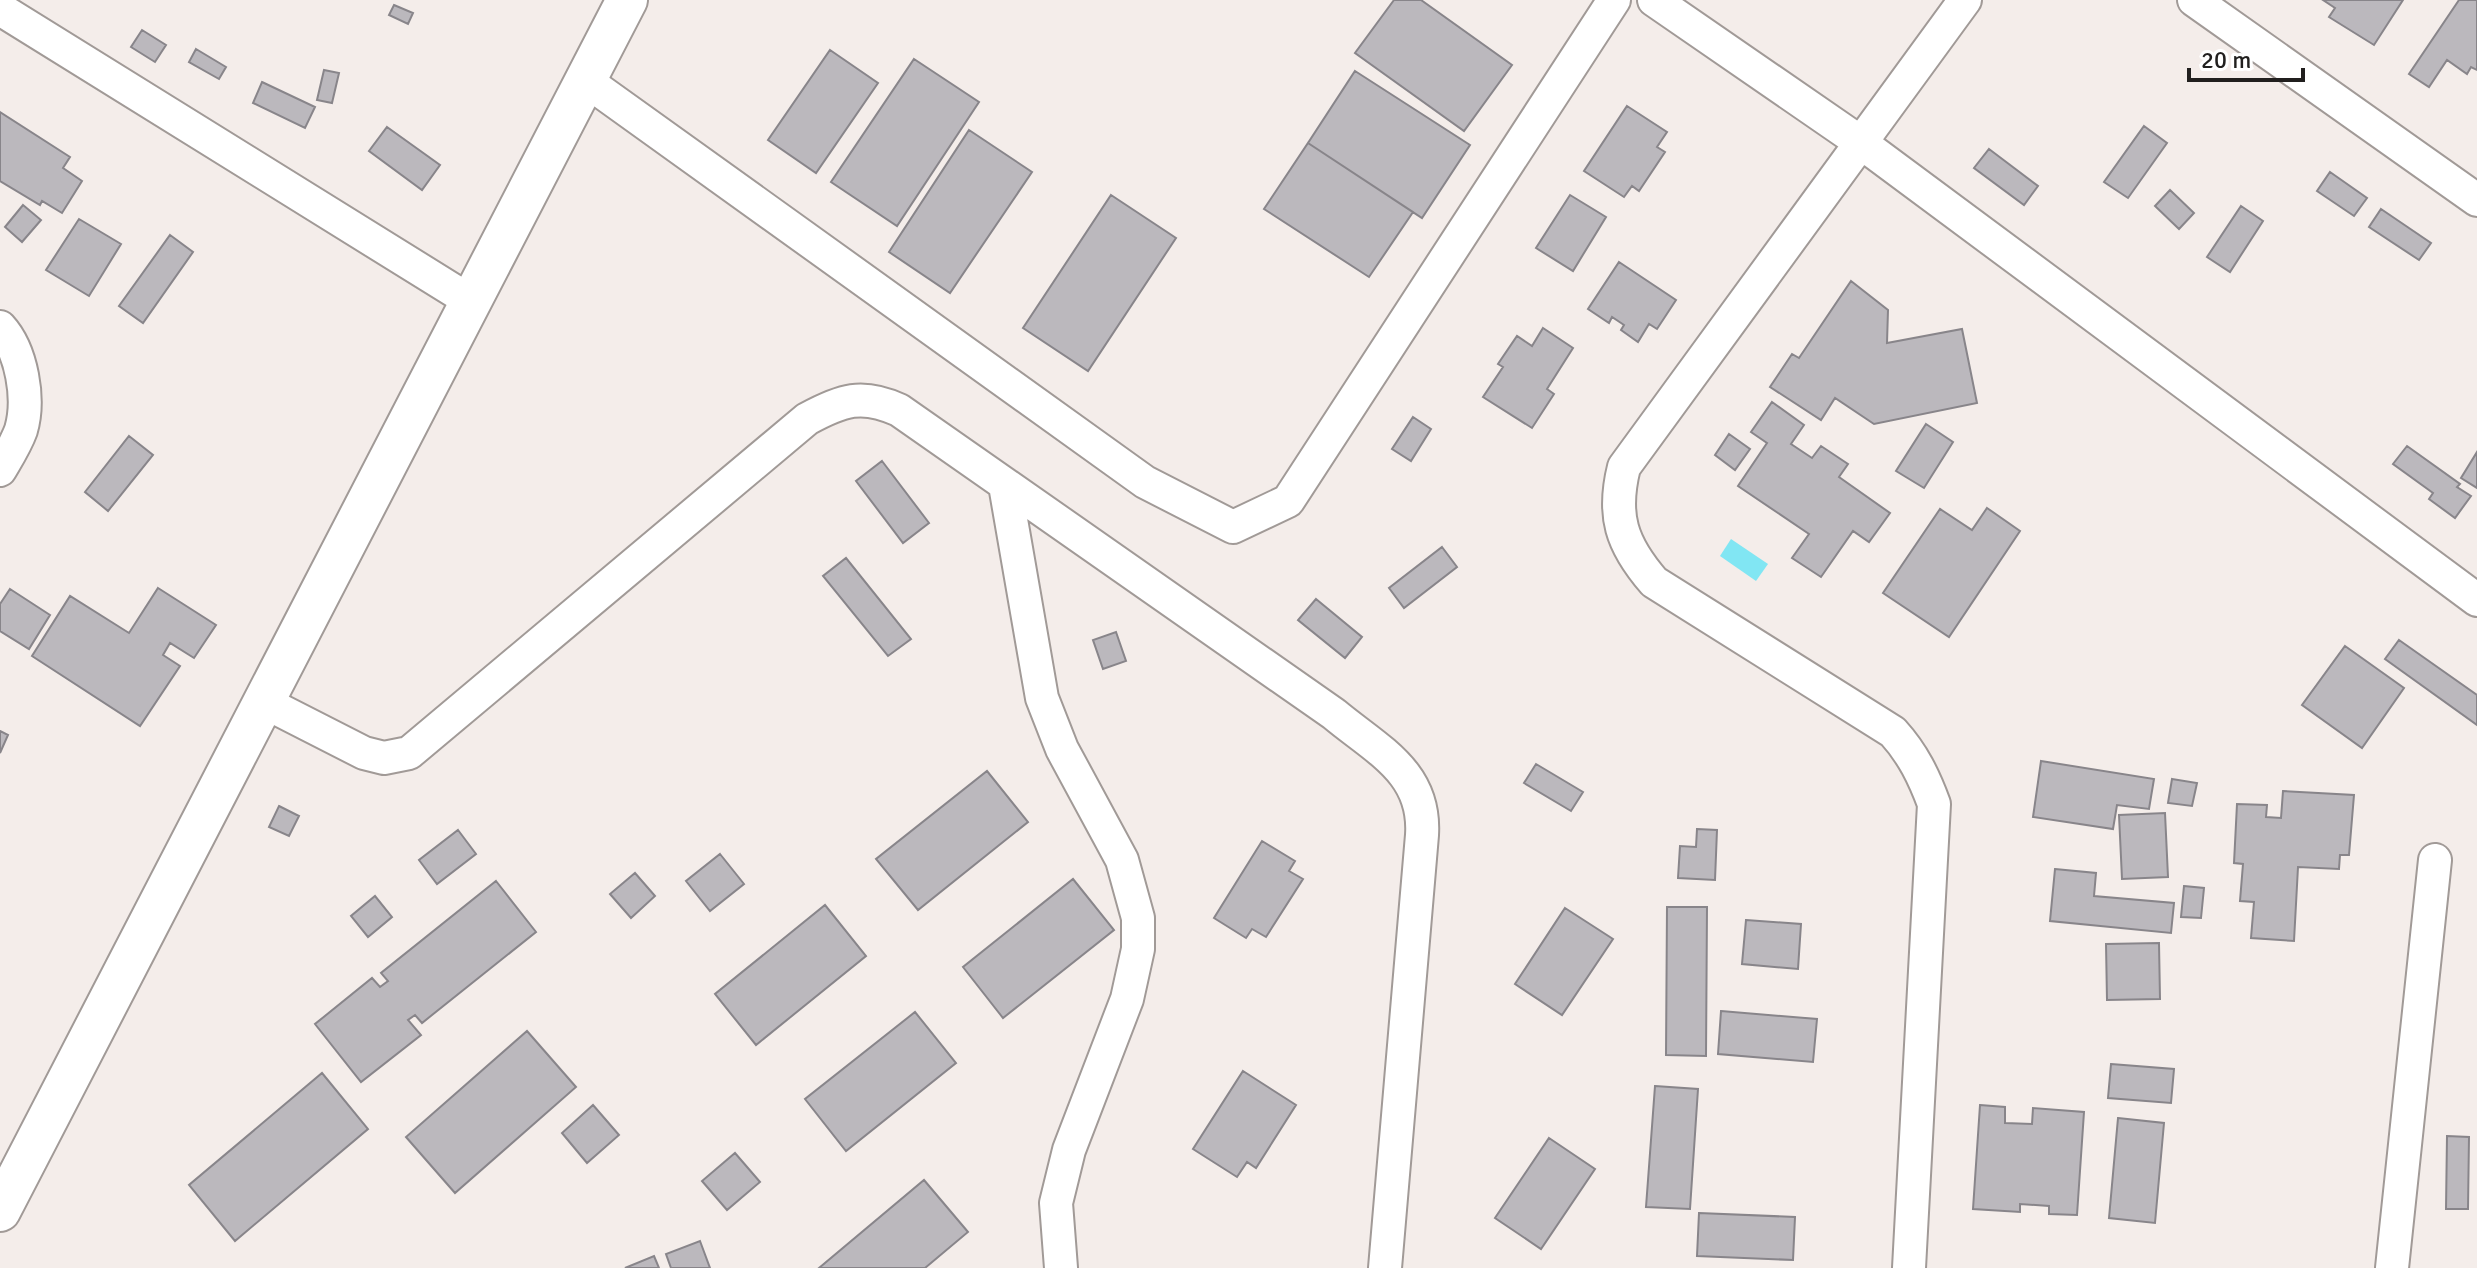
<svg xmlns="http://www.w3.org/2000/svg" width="2477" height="1268" font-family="Signika,sans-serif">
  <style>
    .water { fill: #81e6f3 }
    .building { fill: #bbb8bd; stroke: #88858a; stroke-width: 2 }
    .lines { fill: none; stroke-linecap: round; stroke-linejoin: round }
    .minor-casing { stroke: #a19a97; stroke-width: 36 }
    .tertiary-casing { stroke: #a19a97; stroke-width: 44 }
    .minor { stroke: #fff; stroke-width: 32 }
    .tertiary { stroke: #fff; stroke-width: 40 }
  </style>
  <rect width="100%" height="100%" fill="#f4edea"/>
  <path class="water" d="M1731,539L1768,564L1756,581L1720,556Z"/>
  <path class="building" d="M1394,0H1421L1512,65L1464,131L1355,53Z
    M2323,0H2403L2374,45L2329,17L2335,8Z
    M2459,0H2477V70L2471,67L2467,74L2447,60L2429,87L2409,74Z
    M394,5L413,13L408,24L389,15Z
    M142,30L166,45L155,62L131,47Z
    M196,49L226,67L219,79L189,62Z
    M830,50L878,83L816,173L768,140Z
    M914,59L979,102L897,226L831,182Z
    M324,70L339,73L332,103L317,100Z
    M1355,71L1470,145L1422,218L1308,143Z
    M262,82L315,107L305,128L253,103Z
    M1627,106L1667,132L1657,147L1665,152L1639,191L1632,186L1624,197L1584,171Z
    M0,112L70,157L63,168L82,181L62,213L42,201L40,205L0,181Z
    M2144,126L2167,143L2128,198L2104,182Z
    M387,127L440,165L422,190L369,151Z
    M969,130L1032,172L950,293L889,252Z
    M1308,143L1413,212L1369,277L1264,209Z
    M1989,149L2038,186L2024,205L1974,168Z
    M2330,172L2367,198L2354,216L2317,191Z
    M2170,190L2194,213L2179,229L2155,206Z
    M1111,195L1176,238L1088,371L1023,328Z
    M1570,195L1606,217L1573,271L1536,248Z
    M23,205L41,220L22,242L5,227Z
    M2241,206L2263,221L2230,272L2207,257Z
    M2381,209L2431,243L2419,260L2369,227Z
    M79,219L121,244L89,296L46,270Z
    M170,235L193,252L143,323L119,306Z
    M1619,262L1676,300L1657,329L1649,324L1638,342L1621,330L1624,325L1612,317L1609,323L1588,309Z
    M1851,281L1888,310L1887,343L1962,329L1977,403L1874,424L1835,398L1821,420L1770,387L1792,354L1799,358Z
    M1543,328L1573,348L1547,389L1554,394L1532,428L1483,397L1503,367L1498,364L1517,336L1532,346Z
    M1772,402L1804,425L1791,444L1812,458L1821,446L1848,464L1839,477L1890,513L1869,542L1853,531L1821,577L1792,558L1809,534L1738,486L1767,443L1751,432Z
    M1413,417L1431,429L1411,461L1392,449Z
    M1926,424L1953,442L1924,488L1896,471Z
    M1729,434L1750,449L1735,470L1715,455Z
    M129,436L153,455L108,511L85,492Z
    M2407,446L2460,484L2457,487L2471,496L2455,518L2429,499L2433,493L2393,464Z
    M2477,452V488L2461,478Z
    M882,461L929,523L903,543L856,481Z
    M1987,508L2020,531L1949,637L1883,593L1940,509L1972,530Z
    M1442,547L1457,567L1404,608L1389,588Z
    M846,558L911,639L888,656L823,576Z
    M158,588L216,625L194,658L170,643L163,655L180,666L140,726L32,656L70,596L129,633Z
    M10,589L50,615L29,649L0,631V604Z
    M1316,599L1362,637L1345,658L1298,620Z
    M1116,632L1126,661L1103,669L1093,640Z
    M2399,640L2477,695V725L2385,659Z
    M2345,646L2404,688L2362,748L2302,705Z
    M0,731L8,735L0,753Z
    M2041,761L2154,779L2149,809L2117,805L2113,829L2033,817Z
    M1536,764L1583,792L1571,811L1524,783Z
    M987,771L1028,822L918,910L876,859Z
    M2172,779L2197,783L2192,806L2168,803Z
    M2283,791L2354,795L2349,855H2340L2339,869L2298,867L2294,941L2251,938L2254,902L2240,901L2243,864L2234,863L2237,804L2267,805L2266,817L2281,818Z
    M279,806L299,816L289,836L269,827Z
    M2165,813L2168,877L2122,879L2119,815Z
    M1697,829L1717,830L1715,880L1678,878L1680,846L1696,847Z
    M458,830L476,854L437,884L419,860Z
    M1262,841L1295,861L1289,871L1303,879L1266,937L1252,929L1246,938L1214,918Z
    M720,854L744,884L710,911L686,881Z
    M2055,869L2096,873L2094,896L2174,903L2171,933L2050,921Z
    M635,873L655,896L631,918L610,894Z
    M1073,879L1114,930L1003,1018L963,967Z
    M496,881L536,932L422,1023L415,1015L408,1020L421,1035L361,1082L315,1024L372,978L380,987L388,981L381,973Z
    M2184,886L2204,888L2201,918L2181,917Z
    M375,896L392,917L368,937L351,916Z
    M825,905L866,956L756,1045L715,994Z
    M1667,907H1707L1706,1056L1666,1055Z
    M1565,908L1613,939L1562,1015L1515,984Z
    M1746,920L1801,924L1798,969L1742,964Z
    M2159,943L2160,999L2107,1000L2106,944Z
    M1721,1011L1817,1019L1813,1062L1718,1054Z
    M915,1012L956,1063L846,1151L805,1099Z
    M527,1031L576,1087L455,1193L406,1137Z
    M2111,1064L2174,1069L2171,1103L2108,1098Z
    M1243,1071L1296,1105L1256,1168L1247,1162L1237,1177L1193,1149Z
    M322,1073L368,1129L235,1241L189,1185Z
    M1655,1086L1698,1089L1690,1209L1646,1207Z
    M593,1105L619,1135L587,1163L562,1133Z
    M1980,1105L2005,1107V1123L2032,1124L2033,1108L2084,1112L2077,1215L2049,1214V1206L2020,1204V1212L1973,1209Z
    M2118,1118L2164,1123L2155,1223L2109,1218Z
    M2447,1136L2469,1137L2468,1209H2446Z
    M1549,1138L1595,1169L1541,1249L1495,1218Z
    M735,1153L760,1182L727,1210L702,1181Z
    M924,1180L968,1232L925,1268H819Z
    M1699,1213L1795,1217L1793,1260L1697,1256Z
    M700,1241L710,1268H671L666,1254Z
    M654,1256L659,1268H625Z"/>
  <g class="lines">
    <g class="minor-casing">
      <path id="minor" d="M1654,0L1860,142L2477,600
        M2194,0L2477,200
        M0,9L472,302
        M585,80L1145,482L1233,527L1288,501L1614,0
        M0,327C22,351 30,399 21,430C16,444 7,458 0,470
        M1005,485L1042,698L1062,749L1122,860L1138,918V949L1127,999L1069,1150L1056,1203L1061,1268
        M264,702L364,753L384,758L409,753L807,419C842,400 862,393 899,410L1334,714C1377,750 1426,772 1422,835L1385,1268
        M1909,1268L1934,804C1924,777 1913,754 1893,732L1654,582C1621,544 1612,515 1624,467L1965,0
        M2392,1268L2435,860"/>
    </g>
    <g class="tertiary-casing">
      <path id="tertiary" d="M0,1211L627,0"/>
    </g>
    <use href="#minor" class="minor"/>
    <use href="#tertiary" class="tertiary"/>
  </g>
  <path d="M2189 68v12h114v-12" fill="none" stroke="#211f1e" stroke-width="4"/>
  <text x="2201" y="68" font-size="24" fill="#211f1e" stroke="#ffffff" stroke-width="6" paint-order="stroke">20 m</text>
</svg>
